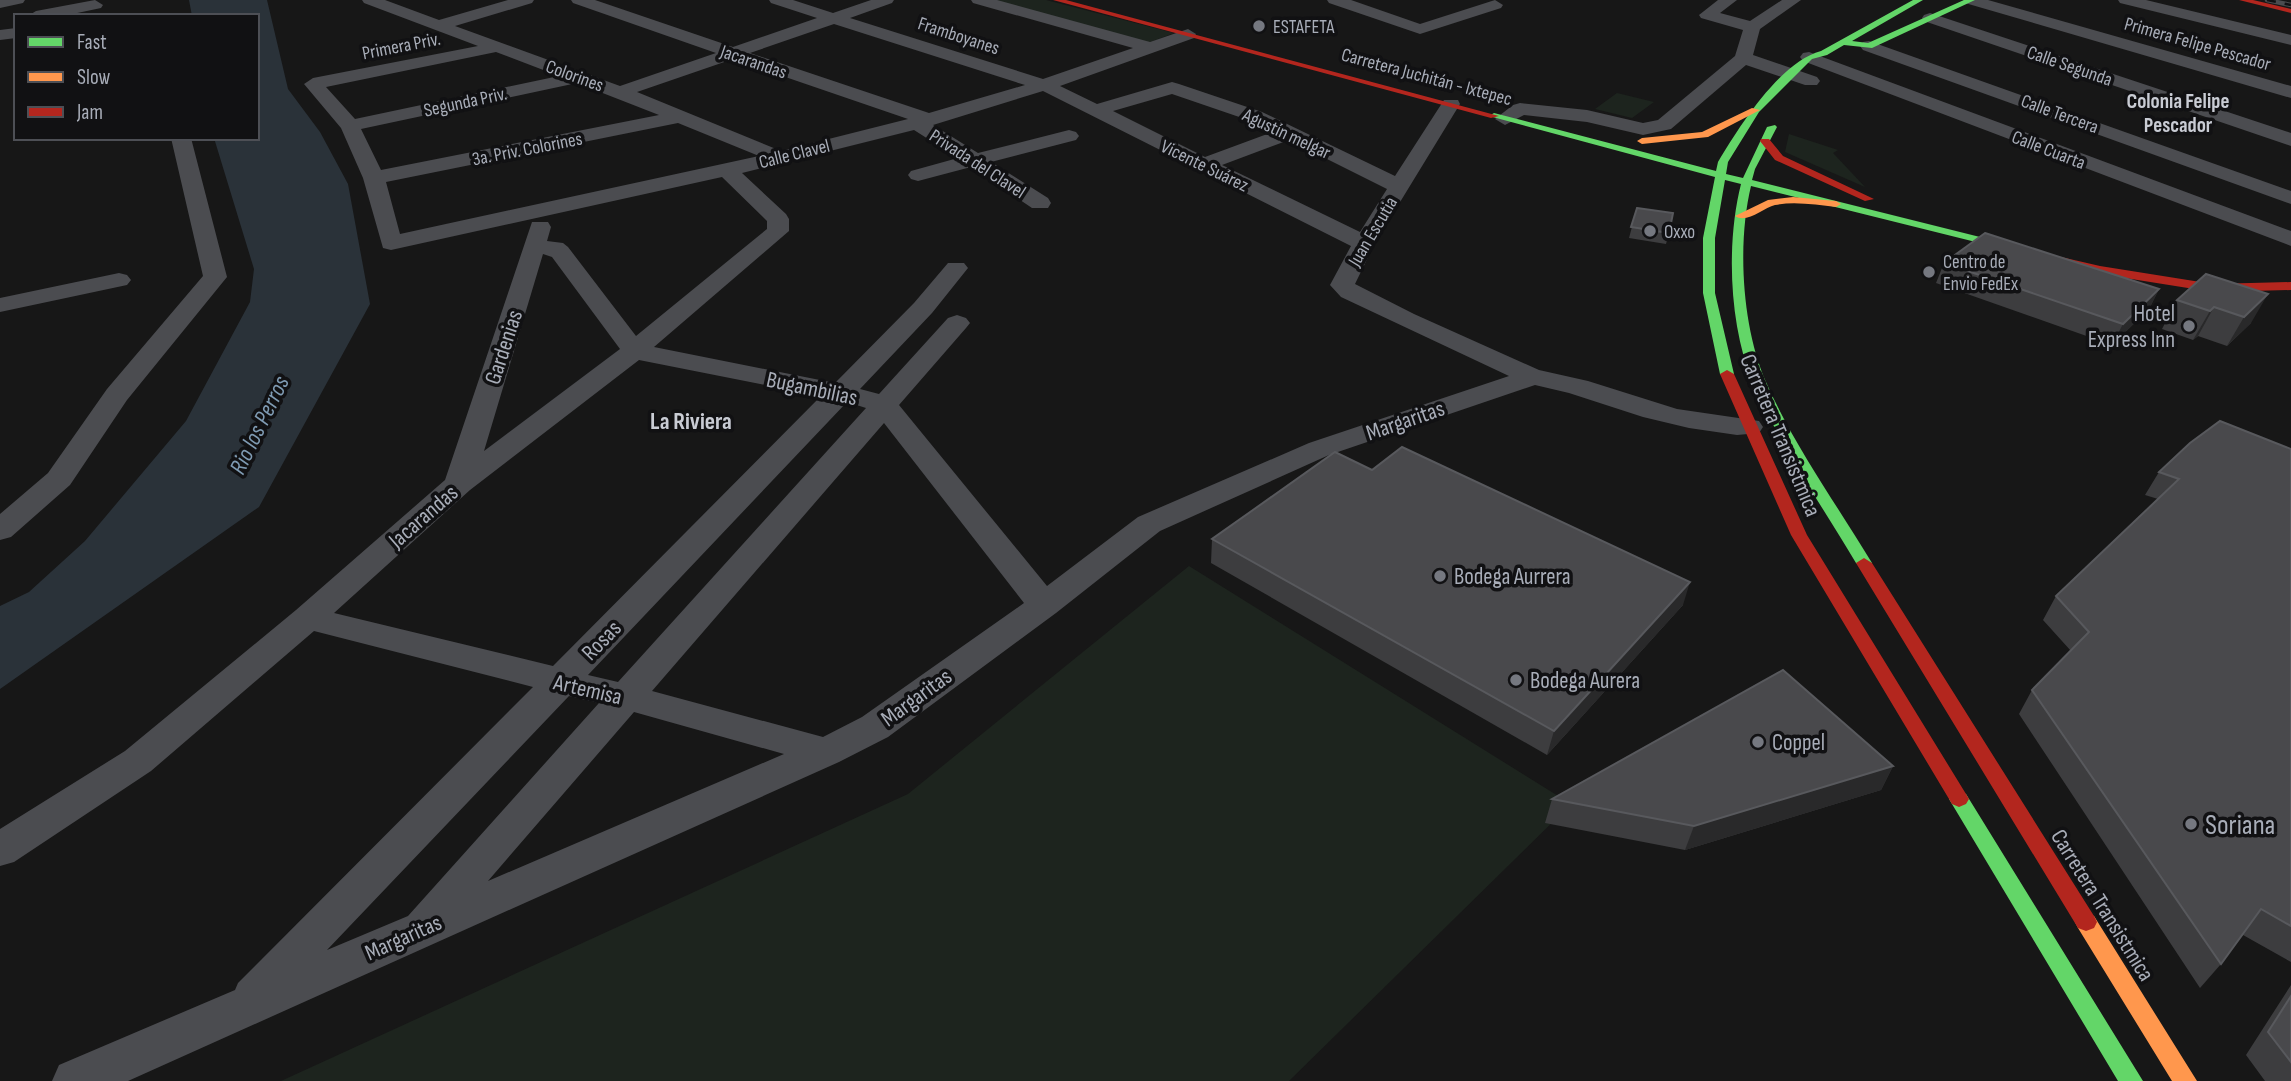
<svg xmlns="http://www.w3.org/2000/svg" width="2291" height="1081" font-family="'Sofia Sans Condensed',sans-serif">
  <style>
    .green { fill: #1d241e }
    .water { fill: #2a3239 }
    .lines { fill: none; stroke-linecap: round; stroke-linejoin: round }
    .street { fill: #4b4c50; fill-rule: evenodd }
    .fast { fill: #63d668; fill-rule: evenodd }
    .slow { fill: #ff974d; fill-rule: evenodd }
    .jam { fill: #b3261e; fill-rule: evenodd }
    .rail-casing { stroke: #4b4c4f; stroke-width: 4.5 }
    .rail { stroke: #111113; stroke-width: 2.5; stroke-dasharray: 9; stroke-linecap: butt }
    .wall { fill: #3d3d3f }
    .shaded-wall { fill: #29292a }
    .building { fill: #49494c; stroke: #58595d; stroke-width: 2 }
    .poi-dot { fill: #757880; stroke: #111113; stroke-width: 2.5 }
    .labels { text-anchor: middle; stroke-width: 7; stroke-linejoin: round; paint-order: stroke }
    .far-poi-label { font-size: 19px; fill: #a8adb8; stroke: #111113; text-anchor: start }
    .far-street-label { font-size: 19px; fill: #a8adb8; stroke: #111113 }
    .far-neighbourhood-label { font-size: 21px; font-weight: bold; fill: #c9ccd4; stroke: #111113 }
    .poi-label { font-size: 23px; fill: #a8adb8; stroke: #111113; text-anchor: start }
    .street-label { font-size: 23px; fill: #a8adb8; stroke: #111113 }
    .neighbourhood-label { font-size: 24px; font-weight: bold; fill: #c9ccd4; stroke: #111113 }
    .water-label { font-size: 24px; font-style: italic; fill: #7f9bb3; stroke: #111113 }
    .near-poi-label { font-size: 28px; fill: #a8adb8; stroke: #111113; text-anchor: start }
  </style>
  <rect width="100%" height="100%" fill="#171717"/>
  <path class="green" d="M985,0H1046L1174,33L1145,44Z
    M1617,93L1654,102L1632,118L1595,109Z
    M1789,134L1838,150L1833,153L1865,187L1785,152Z
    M1189,566L1571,804L1289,1081H281L908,794Z"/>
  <path class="water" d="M189,0H267L288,89L320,132L348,184L370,304L259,507L0,689V606L29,592L85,541L186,421L250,302L254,269L214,138H257V16H192Z"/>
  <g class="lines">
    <path class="street" d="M0,0H25L23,3L0,8Z
      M95,0L103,5L101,8L63,16H28L36,11Z
      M362,0H385L439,20L508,0H534L532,3L455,26L620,86L716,53L573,3L571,0H595L733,47L817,18L771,3L769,0H793L833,13L871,0H894L892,3L850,18L1043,79L1133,48L973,3L971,0H997L1150,42L1188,29L1196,34L1194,38L1060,86L1097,104L1172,82L1179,84L1262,112L1395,176L1444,100H1458L1460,104L1375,243L1355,284L1414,314L1539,370L1588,381L1677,409L1759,421L1763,427L1759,433L1737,435L1689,428L1643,417L1569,393L1535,385L1329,455L1160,531L1056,613L888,737L839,762L128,1081H52L59,1065L235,990L238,983L533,687L314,631L151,771L14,862L0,866V829L125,751L296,610L445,480L532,222H548L551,227L547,241L563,243L568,247L636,336L767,229V221L722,177L391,250L383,248L363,178L341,128L304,84L313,78L478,46L364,3ZM834,24L1025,85L929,113L750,53ZM496,52L559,76L355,119L326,87ZM733,59L908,119L781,151L637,92ZM577,83L659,115L381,170L361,129ZM1043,91L1351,246L1330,285L1341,297L1509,376L1309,443L1138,517L1047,586L899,405L966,328L970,323L966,318L957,315L948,318L879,394L860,389L932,313L968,268L964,263H948L914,303L835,383L654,347L789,231V219L786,214L742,173L914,130L958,158L911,171L908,175L911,179L918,181L971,167L1032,208H1048L1051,203L1048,198L991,162L1076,140L1079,136L1076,132L1069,130L978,153L933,125ZM1172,94L1248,120L1273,132L1205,157L1113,111ZM678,123L759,156L400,234L386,182ZM1289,140L1387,189L1360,232L1222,165ZM543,254L552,257L620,349L484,451ZM639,360L821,396L553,666L334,613L470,490ZM847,402L866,408L618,682L588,675ZM884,423L1024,603L862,717L823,737L652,691ZM569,696L599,703L408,916L327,950ZM634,712L784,754L488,881Z
      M1327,0H1351L1420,24L1495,0L1503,5L1501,8L1420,34L1329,3Z
      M1718,0H1737L1720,13L1750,21L1782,0H1801L1760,29L1753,55L1817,77L1820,81L1817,85H1805L1746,65L1671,129L1643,135L1587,122L1524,115L1505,125L1495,119L1513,105L1520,103L1587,110L1643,123L1658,120L1735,56L1743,30L1701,18L1699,15Z
      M1963,0H1988L2291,86V98L1965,3Z
      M2118,0H2146L2291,35V45L2120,3Z
      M1930,13L2291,133V146L1924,21L1922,18L1924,15Z
      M16,28V38L0,40V30Z
      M1869,41L2291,191V204L1863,50L1860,46L1863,42Z
      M1809,52L2291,231V246L1803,61L1800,57L1803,53Z
      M171,138H191L227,277L127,400L70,485L11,537L0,540V514L48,473L107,389L203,276Z
      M119,273L127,275L131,280L127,285L0,312V298Z"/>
    <path class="fast" d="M1913,0H1923L1852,41L1868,43L1964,0H1975L1872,48L1844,45L1827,55L1812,59L1759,112L1728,162L1726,174L1743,178L1767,127L1775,125L1777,127L1755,169L1752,180L2052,255L2054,257L2048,260L1751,186C1737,244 1742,327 1766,382C1793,444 1837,505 1872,563L1864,568L1856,563C1821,504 1780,446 1753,383C1729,326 1726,243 1741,184L1725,180L1715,238V293L1734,374L1727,378L1720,374L1703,293V238L1715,177L1489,116L1494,113L1716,171L1718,162C1739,127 1780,62 1821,51Z
      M1959,791L1966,794L2143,1081H2118L1952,804L1949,799L1952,794Z"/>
    <path class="slow" d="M1752,108L1760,110L1708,137L1642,144L1637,141L1642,138L1702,132Z
      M1793,197L1836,201L1841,204L1836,207C1817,205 1795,201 1775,205C1763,208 1747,224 1735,216L1768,200Z
      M2086,913L2094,916L2197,1081H2172L2078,928L2075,922L2078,916Z"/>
    <path class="jam" d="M1053,0H1066L1499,116L1491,118Z
      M2239,0H2253L2291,9V13Z
      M1761,139H1769L1783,156L1874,199L1865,201L1775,160L1760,141Z
      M2048,254L2100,266L2213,284L2291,282V290L2213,292L2100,274L2044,259L2042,257Z
      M1727,370L1734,374L1807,535L1966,794L1969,799L1966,804L1959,807L1952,804L1791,535L1720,374Z
      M1864,558L1872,563L2094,916L2097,922L2094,928L2086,931L2078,928L1856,563Z"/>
    <g class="rail-casing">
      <path id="rail" d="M2267,0L2291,5"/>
    </g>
    <use href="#rail" class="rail"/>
  </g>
  <path class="wall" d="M1637,208L1669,233L1666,244L1629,238Z
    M1944,263L2159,289L2149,309L2112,345L1936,283Z
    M2206,274L2251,323L2227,346L2198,336L2193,340L2162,329L2177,300Z
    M2291,449V962L2243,935L2221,964L2200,988L2019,714L2032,690L2071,651L2043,620L2056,596L2158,499L2145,495L2159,472Z
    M1372,470L1683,605L1547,755L1211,563L1212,539Z
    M1893,766L1881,790L1685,850L1545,823L1552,799Z
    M2291,985V1081H2265L2246,1055Z"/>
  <path class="shaded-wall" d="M2159,289L2149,309L2112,345L2123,324Z
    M2268,294L2251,323L2227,346L2244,317Z
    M2214,307L2198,336L2193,340L2210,311Z
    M1690,582L1683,605L1547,755L1554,731Z
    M1893,766L1881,790L1685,850L1694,826Z"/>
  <path class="building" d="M1637,208L1673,213L1669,233L1631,227Z
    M1985,233L2159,289L2123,324L1944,263Z
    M2206,274L2268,294L2244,317L2214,307L2210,311L2177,300Z
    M2220,421L2291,449V926L2261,909L2221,964L2032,690L2089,632L2056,596L2179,479L2159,472L2190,443Z
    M1402,447L1690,582L1554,731L1212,539L1335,452L1372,470Z
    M1783,670L1893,766L1694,826L1552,799Z
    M2291,996V1062L2268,1032Z"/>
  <g class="poi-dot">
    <circle cx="1259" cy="26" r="7"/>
    <circle cx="1650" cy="231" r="7"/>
    <circle cx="1929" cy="272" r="7"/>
    <circle cx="2189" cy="326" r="7"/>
    <circle cx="1440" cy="576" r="7"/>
    <circle cx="1516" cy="680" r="7"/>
    <circle cx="1758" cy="742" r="7"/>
    <circle cx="2191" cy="824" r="7"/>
  </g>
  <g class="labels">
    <g class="far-poi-label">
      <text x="1273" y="33">ESTAFETA</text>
      <text x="1664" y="238">Oxxo</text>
      <text x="1943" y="268">Centro de<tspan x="1943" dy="22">Envio FedEx</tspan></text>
    </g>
    <g class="far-street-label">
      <text transform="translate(959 35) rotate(18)" y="7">Framboyanes</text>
      <text transform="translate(2198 43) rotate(16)" y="7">Primera Felipe Pescador</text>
      <text transform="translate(401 45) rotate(-11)" y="7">Primera Priv.</text>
      <text transform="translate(754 61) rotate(19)" y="7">Jacarandas</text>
      <text transform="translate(2070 65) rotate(19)" y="7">Calle Segunda</text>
      <text transform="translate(575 75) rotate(20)" y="7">Colorines</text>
      <text transform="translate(1427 76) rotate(15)" y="7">Carretera Juchitán - Ixtepec</text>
      <text transform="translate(465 101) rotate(-12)" y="7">Segunda Priv.</text>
      <text transform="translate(2060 113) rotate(20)" y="7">Calle Tercera</text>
      <text transform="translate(1287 133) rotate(25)" y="7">Agustín melgar</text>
      <text transform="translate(527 148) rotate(-11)" y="7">3a. Priv. Colorines</text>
      <text transform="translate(2049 149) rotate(21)" y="7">Calle Cuarta</text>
      <text transform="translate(794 153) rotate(-14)" y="7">Calle Clavel</text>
      <text transform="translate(978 163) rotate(33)" y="7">Privada del Clavel</text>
      <text transform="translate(1205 165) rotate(26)" y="7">Vicente Suárez</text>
      <text transform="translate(1372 231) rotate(-59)" y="7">Juan Escutia</text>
    </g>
    <g class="far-neighbourhood-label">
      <text x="2178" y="108">Colonia Felipe<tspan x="2178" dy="24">Pescador</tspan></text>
    </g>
    <g class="poi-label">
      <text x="2175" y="321" text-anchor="end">Hotel<tspan x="2175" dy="26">Express Inn</tspan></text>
      <text x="1454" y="584">Bodega Aurrera</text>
      <text x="1530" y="688">Bodega Aurera</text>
      <text x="1772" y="750">Coppel</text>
    </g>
    <g class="street-label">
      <text transform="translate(503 347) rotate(-72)" y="8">Gardenias</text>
      <text transform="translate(812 388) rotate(12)" y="8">Bugambilias</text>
      <text transform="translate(1405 420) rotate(-19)" y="8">Margaritas</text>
      <text transform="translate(1781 435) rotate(67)" y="8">Carretera Transistmica</text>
      <text transform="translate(423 516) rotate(-41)" y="8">Jacarandas</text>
      <text transform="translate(601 640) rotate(-46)" y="8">Rosas</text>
      <text transform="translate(588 689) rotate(13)" y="8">Artemisa</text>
      <text transform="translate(916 697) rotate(-36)" y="8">Margaritas</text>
      <text transform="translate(2103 905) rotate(58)" y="8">Carretera Transistmica</text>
      <text transform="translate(403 937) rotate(-24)" y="8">Margaritas</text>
    </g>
    <g class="neighbourhood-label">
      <text x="691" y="429">La Riviera</text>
    </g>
    <g class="water-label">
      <text transform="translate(259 425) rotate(-64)" y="8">Rio los Perros</text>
    </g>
    <g class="near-poi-label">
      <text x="2205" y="834">Soriana</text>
    </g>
  </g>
  <rect x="14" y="14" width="245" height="126" fill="#111113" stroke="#4d4f55" stroke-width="2"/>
  <rect x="28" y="37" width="35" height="10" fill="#63d668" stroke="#4d4f55" stroke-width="2"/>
  <text x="77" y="49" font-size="21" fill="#a8adb8">Fast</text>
  <rect x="28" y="72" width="35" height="10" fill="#ff974d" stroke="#4d4f55" stroke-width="2"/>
  <text x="77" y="84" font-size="21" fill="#a8adb8">Slow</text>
  <rect x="28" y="107" width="35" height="10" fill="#b3261e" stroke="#4d4f55" stroke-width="2"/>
  <text x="77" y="119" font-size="21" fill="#a8adb8">Jam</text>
</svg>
